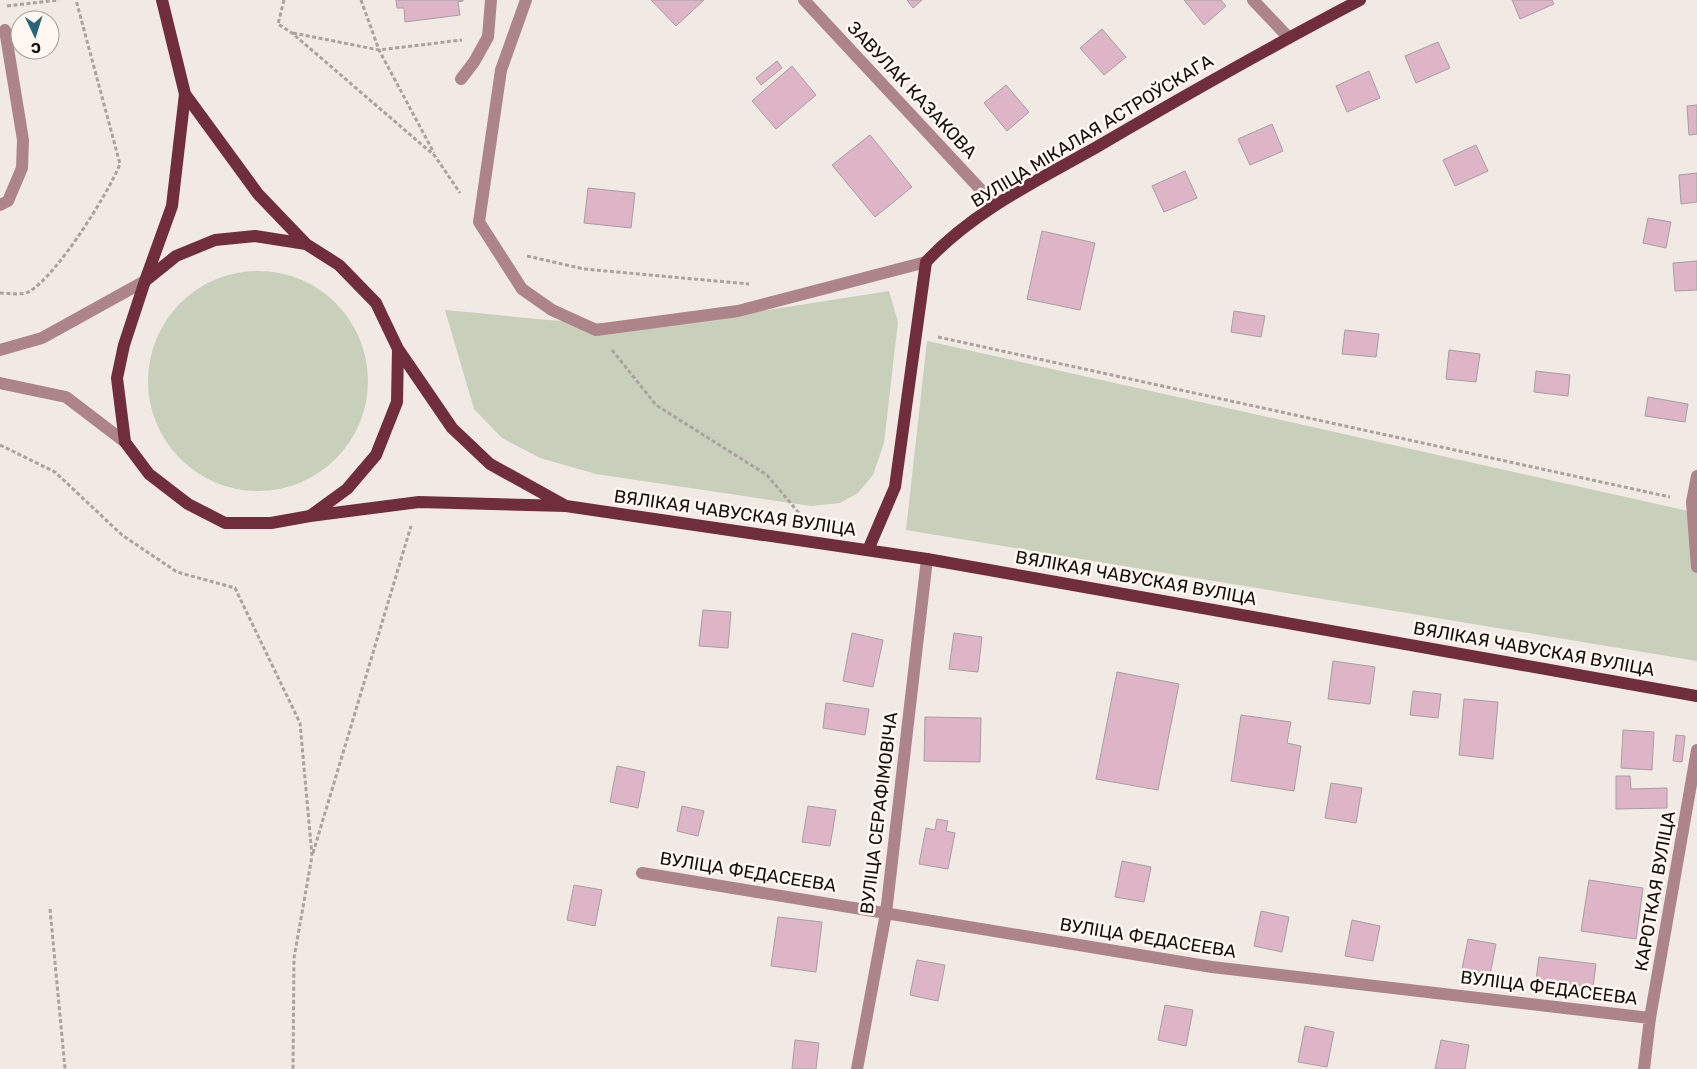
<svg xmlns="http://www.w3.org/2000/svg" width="1697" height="1069" font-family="Rubik,sans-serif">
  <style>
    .green { fill: #c8d0bb }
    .building { fill: #ddb5c6; stroke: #a89ea2 }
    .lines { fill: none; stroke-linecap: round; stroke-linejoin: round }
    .path { stroke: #a9a39e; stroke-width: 3; stroke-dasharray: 4 2.5; stroke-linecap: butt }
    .minor { stroke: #ac8489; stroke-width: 12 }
    .major { stroke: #702e3c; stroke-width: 12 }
    .labels { text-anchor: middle; stroke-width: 5; stroke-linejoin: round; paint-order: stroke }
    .street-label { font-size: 18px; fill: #14110f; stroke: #fff7f0 }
  </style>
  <rect width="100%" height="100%" fill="#f1e9e3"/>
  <path class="green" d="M148 381a110 110 0 1 1 220 0a110 110 0 1 1-220 0Z
    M889,291L898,322L884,443L873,475L858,493L840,503L811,506L596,474L540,458L502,438L474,409L445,310C513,316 582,326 651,322C730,318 810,303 889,291Z
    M927,341L1697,513V661L906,530Z"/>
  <path class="building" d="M396,0H463V1L458,2L460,15L405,22L404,8H397Z
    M651,0H704L676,26Z
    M907,0H922L913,8Z
    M1184,0H1221L1226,6L1204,25Z
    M1512,0H1552L1554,4L1520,19Z
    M1102,29L1126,57L1104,75L1080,48Z
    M1438,42L1450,68L1416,83L1405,56Z
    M777,61L782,68L761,85L756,78Z
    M792,66L816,95L776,129L752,101Z
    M1369,71L1380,98L1347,112L1336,86Z
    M1006,85L1029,112L1007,131L984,103Z
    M1697,105V134L1689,135L1687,106Z
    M1272,124L1283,151L1250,165L1238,139Z
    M870,135L912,187L875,217L832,165Z
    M1476,145L1488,171L1455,186L1443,160Z
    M1185,171L1197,198L1164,212L1152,186Z
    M1697,173V202L1681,204L1679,175Z
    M588,188L635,193L631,228L584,223Z
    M1648,218L1671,222L1666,248L1643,243Z
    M1042,231L1095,243L1080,310L1027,299Z
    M1697,261V290L1675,291L1673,263Z
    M1234,311L1265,316L1261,337L1231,332Z
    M1345,330L1379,334L1376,357L1342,354Z
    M1449,350L1480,354L1476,382L1446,379Z
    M1536,371L1570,375L1568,396L1534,392Z
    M1648,397L1688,404L1685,422L1645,416Z
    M703,610L731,612L728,648L699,646Z
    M852,633L883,640L873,687L843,681Z
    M954,633L982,637L978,672L949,669Z
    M1333,661L1375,667L1370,704L1328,699Z
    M1117,672L1179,684L1158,790L1096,779Z
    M1413,691L1441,694L1438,718L1410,715Z
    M1464,699L1498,702L1493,759L1459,755Z
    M826,703L869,709L865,735L823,728Z
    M1241,715L1291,722L1287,743L1301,746L1294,791L1231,781Z
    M925,717L981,718L980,762L924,761Z
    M1623,730L1654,732L1652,770L1621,768Z
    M1676,735L1685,736L1682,762L1673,761Z
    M617,766L645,772L638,808L610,802Z
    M1616,776H1630L1631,789L1667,788V808L1616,809Z
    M1331,783L1362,788L1356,823L1325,818Z
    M682,806L704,811L698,836L677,831Z
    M808,806L836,810L830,846L802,842Z
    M937,819L948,821L946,831L955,833L948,869L919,864L926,828L935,830Z
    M1122,861L1151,867L1144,902L1115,897Z
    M1589,880L1643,888L1636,939L1581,931Z
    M574,885L602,890L595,926L567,920Z
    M1261,911L1289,917L1282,952L1254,946Z
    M778,917L822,922L816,972L771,966Z
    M1352,920L1380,926L1373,961L1345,956Z
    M1468,939L1496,944L1489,980L1461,974Z
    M1539,957L1596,964L1593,987L1536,980Z
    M917,960L945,965L938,1001L910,995Z
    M1165,1005L1193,1010L1186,1046L1158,1040Z
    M1305,1026L1334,1032L1327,1067L1298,1062Z
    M795,1040L819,1043L816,1069H792Z
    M1441,1040L1469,1045L1465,1069H1435Z"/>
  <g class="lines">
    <path class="path" d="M284,0L278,24L292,33L435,156L460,193
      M361,0L379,50L434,153
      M7,6L59,0
      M293,33L379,50L462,40
      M527,256L584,269L749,284
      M0,293C8,293 23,296 30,291C57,275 108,194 120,164L76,0
      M938,337L1670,497
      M612,350L656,405L767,475L804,519
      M0,445L55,472L122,535L177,572L235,588L300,723L312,856L294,958L293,1069
      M313,853L411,526
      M50,909L65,1069"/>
    <path class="minor" d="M526,0L501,70L479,222L522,289L552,310L596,330L738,311L926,262
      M804,0L995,205
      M1253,0L1289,38
      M461,79L474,62L488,37L491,0
      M0,205L8,201L22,168L23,140L5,30
      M0,350L42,338L145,281
      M0,383L66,397L125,442
      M1697,476L1692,502L1697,567
      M642,873L1212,967L1650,1018
      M857,1069L886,913L927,559
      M1644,1069L1650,1018L1697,750"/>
    <path class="major" d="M185,94L258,194L306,244
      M255,236L306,244L339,265L376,303L398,349L397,402L376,455L347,489L310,516L271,523H225L188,504L149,474L125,442L117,378L124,345L145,281L176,256L215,240Z
      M145,281L172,206L185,94L162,0
      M398,349L452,428L490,464L564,505
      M310,516L419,502L566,506L927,559L1697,696
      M868,550L895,487L926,262C972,212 1036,181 1095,148C1182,97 1270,47 1360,0"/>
  </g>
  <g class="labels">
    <g class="street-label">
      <text transform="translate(912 90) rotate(47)" y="6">ЗАВУЛАК КАЗАКОВА</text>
      <text transform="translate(1092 131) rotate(-31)" y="6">ВУЛІЦА МІКАЛАЯ АСТРОЎСКАГА</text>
      <text transform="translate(735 513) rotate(8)" y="6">ВЯЛІКАЯ ЧАВУСКАЯ ВУЛІЦА</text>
      <text transform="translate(1136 578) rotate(10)" y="6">ВЯЛІКАЯ ЧАВУСКАЯ ВУЛІЦА</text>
      <text transform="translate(1534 649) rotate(10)" y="6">ВЯЛІКАЯ ЧАВУСКАЯ ВУЛІЦА</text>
      <text transform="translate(879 813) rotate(-83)" y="6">ВУЛІЦА СЕРАФІМОВІЧА</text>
      <text transform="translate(748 872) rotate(9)" y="6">ВУЛІЦА ФЕДАСЕЕВА</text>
      <text transform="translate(1655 891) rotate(-80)" y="6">КАРОТКАЯ ВУЛІЦА</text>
      <text transform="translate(1148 938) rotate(9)" y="6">ВУЛІЦА ФЕДАСЕЕВА</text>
      <text transform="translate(1549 988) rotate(7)" y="6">ВУЛІЦА ФЕДАСЕЕВА</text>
    </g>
  </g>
  <g transform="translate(35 35) rotate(176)"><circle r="24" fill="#fff7f0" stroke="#a19b96"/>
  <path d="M0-4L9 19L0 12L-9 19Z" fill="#28647c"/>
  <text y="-8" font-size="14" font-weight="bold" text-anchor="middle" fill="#14110f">С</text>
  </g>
</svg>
